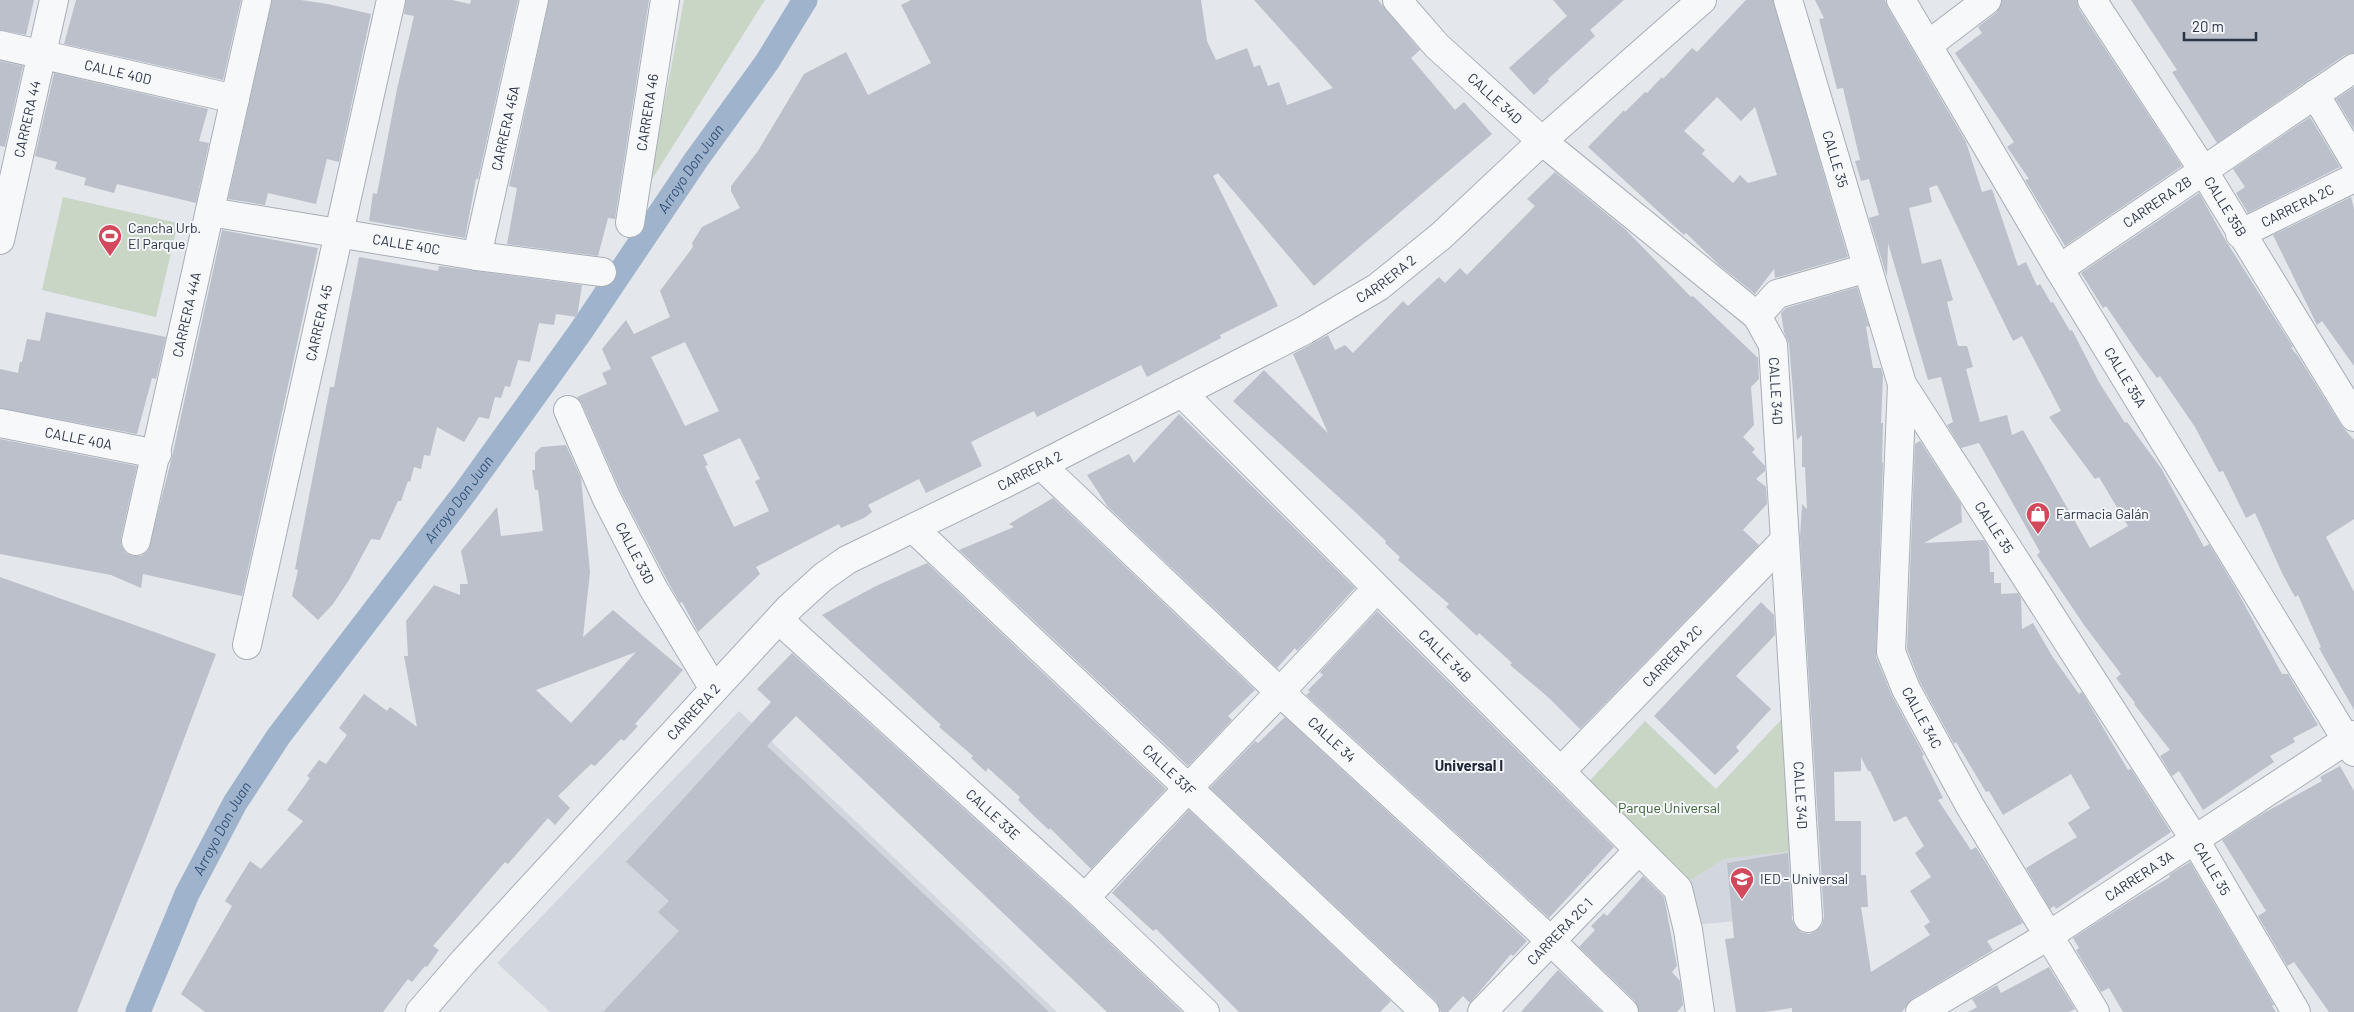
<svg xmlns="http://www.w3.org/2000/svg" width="2354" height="1012" font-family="Barlow,sans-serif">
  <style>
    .built { fill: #d2d6de }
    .green { fill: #c9d6c5 }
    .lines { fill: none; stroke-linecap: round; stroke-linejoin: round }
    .canal { stroke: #9fb4cc; stroke-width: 25 }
    .building { fill: #bbc0ca; fill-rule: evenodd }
    .minor-casing { stroke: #a9aeb7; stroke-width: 30 }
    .minor { stroke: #f7f8fa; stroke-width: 28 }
    .labels { text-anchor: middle; stroke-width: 4; stroke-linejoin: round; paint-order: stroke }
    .street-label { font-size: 14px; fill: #2b3445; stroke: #f4f6f9 }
    .poi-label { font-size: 14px; fill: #2b3445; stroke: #f4f6f9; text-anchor: start }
    .park-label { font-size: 14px; fill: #3f6138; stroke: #f4f6f9 }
    .water-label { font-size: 15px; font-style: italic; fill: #34527a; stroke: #f4f6f9 }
    .neighbourhood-label { font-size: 15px; font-weight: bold; fill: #1d2536; stroke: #f4f6f9 }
  </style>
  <rect width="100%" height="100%" fill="#e4e7ec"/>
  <path class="built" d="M739,711L1057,1012H550L497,963Z
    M1793,851L1798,915L1694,925L1683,885L1724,859Z"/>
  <path class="green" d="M684,0H765L649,184Z
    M63,197L178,223L156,317L42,290Z
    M1782,719L1793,851L1724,859L1683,885L1584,787L1645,721L1716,789Z"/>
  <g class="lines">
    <path class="canal" id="s1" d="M138,1012L187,894L235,803L278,737L466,491L581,331L696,160L767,62L805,0"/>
  </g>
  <path class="building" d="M0,0H34L26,35L0,30Z
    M76,0H241L223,80L64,44Z
    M272,0H301L328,4L371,14L339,162L327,159L316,204L268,193L265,205L228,199Z
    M406,0H452L470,4L471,0H518L478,179H476L465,238L369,221L373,193L377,194L397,89L414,16L404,14Z
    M549,0H649L615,219L608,218L598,256L507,244L517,188L509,186Z
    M911,0H1201L1207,41L1216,60L1247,48L1254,67L1260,65L1268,86L1279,82L1287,105L1333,88L1254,0H1378L1420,50L1411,58L1455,110L1464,102L1492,134L1314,286L1218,173L1213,176L1278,306L1220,335L1221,338L1147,377L1141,365L1037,417L1034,411L971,442L982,466L926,493L919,479L868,505L872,512L864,518L841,528L839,524L756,567L760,574L698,632L682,602L680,603L667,580L621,492L582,404L577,397L607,384L602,373L611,369L602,349L626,320L634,334L670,317L660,291L693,247L692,243L702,227L740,208L731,191V186L758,151L804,74L846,52L868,95L931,63L901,5ZM685,342L719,411L685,426L651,357ZM740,438L760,479L755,481L769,511L734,527L705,466L708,465L703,455Z
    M1553,0H1624L1590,30L1595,36L1548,79L1549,81L1534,95L1509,68L1567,16Z
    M1746,0H1773L1848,257L1775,278L1774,269L1755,294L1719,265L1686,233L1684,235L1588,147L1624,110L1625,112L1645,92L1647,93L1662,77L1663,79L1692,48L1697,52ZM1717,97L1741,121L1755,107L1777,175L1748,183L1740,175L1733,183L1702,154L1705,150L1684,131Z
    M1815,0H1885L1888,8L1966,142L1982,192L1992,189L2018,266L2026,262L2037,286L2040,284L2051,303L2053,302L2070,331L2072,330L2100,384L2125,423L2127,422L2161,468L2204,547L2209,544L2236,589L2282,674H2288L2318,725L2293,738L2295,742L2270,756L2274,762L2203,810L2179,771L2172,776L2160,756L2170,750L2134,704L2135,703L2116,678L2121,674L2084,625L2037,555L2040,552L1979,443L1961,448L1947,425L1953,422L1941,377L1928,380L1888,243L1887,277L1869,218L1879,215L1869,179L1861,181L1855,161L1860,160L1843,88L1837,89L1819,19L1824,18ZM1937,185L2013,341L2022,336L2061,411L2049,417L2095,479L2099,477L2128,526L2090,548L2023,430L2012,435L2007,415L1980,422L1966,369L1973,367L1967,346H1958L1947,302L1953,300L1941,259L1922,264L1909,208L1932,202L1929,188Z
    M2002,0H2077L2079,9L2182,166L2065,246L2025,180L2029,179L2007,147L2014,142L1955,53L1982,33L1978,27L1997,12Z
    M2131,0H2354V53L2345,55L2217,143L2172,72L2177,70Z
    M0,61L23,66L5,147L0,146Z
    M54,73L208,109L199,141L209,143L196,203L117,184L114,193L84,185L86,178L55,169L57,162L35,156Z
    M2354,87V129L2336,99Z
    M2310,117L2340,167L2248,213L2236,193L2245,187L2233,169Z
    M1555,172L1625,229L1691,297L1693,296L1758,358L1759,379L1751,387L1754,425L1743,437L1755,449L1752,452L1765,466V471L1756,479L1766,487L1767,504L1743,530L1759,545L1580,729L1549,698L1510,665L1512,663L1479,633L1477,636L1446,607L1449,604L1398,560L1400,557L1385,543L1386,541L1353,510L1233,401L1264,370L1328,433L1293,354L1328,335L1335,350L1345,345L1353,353L1403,301L1408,306L1439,277L1445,283L1460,268L1467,275L1535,206L1527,199Z
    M2199,193L2226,241L2293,347L2291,348L2298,356L2341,425L2354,440V519L2326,537L2354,592V710L2319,648L2321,647L2298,595L2295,597L2282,573L2255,513L2246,518L2223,471L2219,472L2195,427L2160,376L2157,378L2138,353L2106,306L2103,308L2081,273Z
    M2351,197L2354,209V366L2322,321L2317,325L2273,235Z
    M222,230L318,248L242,596L143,574L141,588L111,575L0,554V439L137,466L121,538V545L126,553L133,556H141L148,551L172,457Z
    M359,257L438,271L439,266L582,285L577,317L556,314L554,325L539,323L530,362L518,360L510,387L505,386L501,398L495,397L489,419L479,417L464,442L437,427L430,456L424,455L421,469L414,467L410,482L408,481L401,501H398L380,540L371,539L349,580L333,604L318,620L292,596L298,570L295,569L330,387H334Z
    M1857,287L1869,326L1866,327L1873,368H1881L1883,375L1881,423H1883L1882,463L1883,462L1876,657L1892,696L1924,755L1922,756L1943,798L1938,800L1971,850L1976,847L2023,923L1987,941L1993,950L1912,999L1902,1012H1792V1008L1764,1012H1736L1725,939L1734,938L1727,863L1788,853L1792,919L1795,926L1801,932L1809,934L1816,931L1822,925L1824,917L1800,538L1802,504L1807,509L1805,467H1802V435L1797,440L1789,344L1784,332L1781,313L1786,308ZM1861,757L1868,771H1870L1894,822L1906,816L1924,846L1915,853L1931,877L1910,891L1930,922L1924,926L1930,935L1871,972L1861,907H1868L1866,875H1861V821H1835L1834,772L1861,771Z
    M46,312L166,337L156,379L152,378L137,434L0,408V369L18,373L20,362H22L27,339L40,341Z
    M1179,414L1355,588L1297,651L1295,648L1277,668L1108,507L1087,475L1129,454L1134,463Z
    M1920,441L1961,504L1962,522L1924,543L1984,540L1989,549L1990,572H1994V583H2001V594L2018,593L2021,598L2022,629L2033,623L2052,656L2079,694L2082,692L2128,770L2131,769L2171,832L2056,909L2054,906L2050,909L2026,868L2077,837L2068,823L2090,808L2071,774L2003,815L1989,791L1986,792L1956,742L1954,744L1920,682L1907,649L1915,444Z
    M566,445L581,478L590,572L583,637L613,610L683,670L635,724L638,726L624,741L621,739L595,766L591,764L558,796L570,808L555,825L548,818L508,864L505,862L433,946L439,950L427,967L425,966L412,982L408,979L383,1012H205L181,994L232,906L225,901L250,861L261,869L303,821L287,810L310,778L307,776L319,760L326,764L347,735L339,728L364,694L387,711L390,707L417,727L404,656H408L406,621L434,585L460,595V584H468L461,551L497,507L501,536L543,531L538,490H535L532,470H535V453L541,447ZM636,652L571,723L536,690Z
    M1053,498L1255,690L1228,716L1232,720L1188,766L959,550L1014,527L1009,524Z
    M927,563L1166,789L1091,869L1050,828L1049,830L1034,816L1018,800L1020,797L988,768L986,772L971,758L973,756L939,727L941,725L822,615L876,586Z
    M0,577L216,654L153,821L77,1012H0Z
    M1761,602L1774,615L1775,635L1736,676L1771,709L1736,747L1739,751L1715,775L1654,716Z
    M1377,611L1614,847L1549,918L1306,695L1310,692L1308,690L1323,675L1320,672Z
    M792,653L1074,909L1182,1012H1107L796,716L767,746L1049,1012H603L679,931L658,912L669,901L626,862L771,702L757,689Z
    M1285,717L1527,941L1513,956L1511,954L1470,1003L1463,996L1448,1012H1441L1436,1001L1210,788L1255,741L1258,743Z
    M2340,766L2354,791V1012H2329L2294,962L2287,966L2258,916L2266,911L2222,840L2262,814L2322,781L2320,777Z
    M1189,810L1391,1001L1380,1012H1239L1156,929L1153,931L1112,893Z
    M2190,862L2274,1005L2272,1006L2276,1012H2123L2109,988L2101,992L2076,950L2079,948L2073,938L2138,896L2170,877L2169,875Z
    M1643,876L1664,897L1677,966L1672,972L1680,981L1683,1005L1677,1012H1639L1635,1001L1579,947L1595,930L1591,926L1604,913L1607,916Z
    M2049,967L2075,1009L2069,1012H1968L1977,1007L1972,999L1997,985L2001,993Z
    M1558,970L1602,1012H1521Z"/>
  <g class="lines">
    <g class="minor-casing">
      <g id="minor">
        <path id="s2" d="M1397,0L1437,46L1542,141L1757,316L1773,345L1808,918"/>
        <path id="s3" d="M1788,0L1902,384L2195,840L2296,1012"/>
        <path id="s4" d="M1901,0L2059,269L2354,752"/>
        <path id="s5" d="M2092,0L2203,170L2354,417"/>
        <path id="s6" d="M0,45L235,99"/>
        <path d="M1928,45L1987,0"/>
        <path d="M2315,94L2354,160"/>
        <path id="s7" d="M210,212L477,256L602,272"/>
        <path id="s8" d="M630,223L665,0"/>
        <path id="s9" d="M2240,234L2354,178"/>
        <path id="s10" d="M0,240L54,0"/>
        <path id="s11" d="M477,256L534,0"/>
        <path id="s12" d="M2059,269L2354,68"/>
        <path d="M1757,316L1777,294L1867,268"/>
        <path id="s13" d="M1902,384L1891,652L1906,689L1970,806L2095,1012"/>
        <path id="s14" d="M1182,393L1678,889L1688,930L1700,1012"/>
        <path id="s15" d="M568,410L607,499L653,588L714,689"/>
        <path id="s16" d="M0,423L157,454"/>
        <path id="s17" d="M1041,465L1281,693L1551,941L1624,1012"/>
        <path id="s18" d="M914,529L1425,1012"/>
        <path id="s19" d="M136,541L257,0"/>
        <path id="s20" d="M779,620L1085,898L1205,1012"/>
        <path id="s21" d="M247,645L391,0"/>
        <path id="s22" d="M1561,771L1784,541"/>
        <path d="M1085,898C1181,794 1281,693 1376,589"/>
        <path id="s23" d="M420,1012L464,961L790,607L823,577L847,560L1006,483L1305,330L1378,287L1441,236L1542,141L1702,0"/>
        <path id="s24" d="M1482,1012L1638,851"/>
        <path id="s25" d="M1920,1012L2048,936L2354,735"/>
      </g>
    </g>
    <use href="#minor" class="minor"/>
  </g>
  <defs>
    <g id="stadium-pin" transform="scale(1.25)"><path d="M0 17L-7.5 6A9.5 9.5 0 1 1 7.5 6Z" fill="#d1495b" stroke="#f4f6f9"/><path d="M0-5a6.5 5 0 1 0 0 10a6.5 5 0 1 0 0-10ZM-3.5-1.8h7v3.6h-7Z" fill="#fff"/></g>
    <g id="shop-pin" transform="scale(1.25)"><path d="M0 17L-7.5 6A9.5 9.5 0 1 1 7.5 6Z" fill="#d1495b" stroke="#f4f6f9"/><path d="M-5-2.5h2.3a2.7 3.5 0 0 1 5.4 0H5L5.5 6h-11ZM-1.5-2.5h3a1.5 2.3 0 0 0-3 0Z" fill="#fff"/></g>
    <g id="school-pin" transform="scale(1.25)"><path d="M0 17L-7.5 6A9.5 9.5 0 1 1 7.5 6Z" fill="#d1495b" stroke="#f4f6f9"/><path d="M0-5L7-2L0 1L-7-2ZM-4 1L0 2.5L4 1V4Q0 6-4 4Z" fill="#fff"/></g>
  </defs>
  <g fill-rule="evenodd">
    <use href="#stadium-pin" x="110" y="236"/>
    <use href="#shop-pin" x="2038" y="514"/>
    <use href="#school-pin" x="1742" y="879"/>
  </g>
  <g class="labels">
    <g class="street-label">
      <text dy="5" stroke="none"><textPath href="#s6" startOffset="121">CALLE 40D</textPath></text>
      <text dy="5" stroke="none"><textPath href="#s2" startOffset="139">CALLE 34D</textPath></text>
      <text dy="5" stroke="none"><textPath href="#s8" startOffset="112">CARRERA 46</textPath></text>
      <text dy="5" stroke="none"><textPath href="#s10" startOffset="124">CARRERA 44</textPath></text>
      <text dy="5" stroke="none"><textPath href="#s11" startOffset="131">CARRERA 45A</textPath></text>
      <text dy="5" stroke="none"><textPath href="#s3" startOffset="166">CALLE 35</textPath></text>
      <text dy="5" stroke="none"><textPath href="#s12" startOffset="119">CARRERA 2B</textPath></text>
      <text dy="5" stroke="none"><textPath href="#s9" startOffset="64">CARRERA 2C</textPath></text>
      <text dy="5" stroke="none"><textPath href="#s5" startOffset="246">CALLE 35B</textPath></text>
      <text dy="5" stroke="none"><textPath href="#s7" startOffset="199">CALLE 40C</textPath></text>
      <text dy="5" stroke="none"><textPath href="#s23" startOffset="1231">CARRERA 2</textPath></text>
      <text dy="5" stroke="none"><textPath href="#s19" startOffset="232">CARRERA 44A</textPath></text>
      <text dy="5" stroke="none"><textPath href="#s21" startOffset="330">CARRERA 45</textPath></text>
      <text dy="5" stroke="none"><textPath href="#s4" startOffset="439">CALLE 35A</textPath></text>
      <text dy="5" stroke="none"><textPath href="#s2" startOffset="559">CALLE 34D</textPath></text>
      <text dy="5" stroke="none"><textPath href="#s16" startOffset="80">CALLE 40A</textPath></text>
      <text dy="5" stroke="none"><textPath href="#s23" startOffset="826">CARRERA 2</textPath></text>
      <text dy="5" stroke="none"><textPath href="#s3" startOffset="571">CALLE 35</textPath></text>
      <text dy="5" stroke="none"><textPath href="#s15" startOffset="158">CALLE 33D</textPath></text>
      <text dy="5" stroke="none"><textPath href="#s14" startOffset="372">CALLE 34B</textPath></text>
      <text dy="5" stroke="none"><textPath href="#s22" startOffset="160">CARRERA 2C</textPath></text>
      <text dy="5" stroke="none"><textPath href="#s23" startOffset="406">CARRERA 2</textPath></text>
      <text dy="5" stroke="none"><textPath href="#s13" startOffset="341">CALLE 34C</textPath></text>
      <text dy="5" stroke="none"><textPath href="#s17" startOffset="400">CALLE 34</textPath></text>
      <text dy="5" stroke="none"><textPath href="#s18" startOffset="351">CALLE 33F</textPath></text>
      <text dy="5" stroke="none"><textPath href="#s2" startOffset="964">CALLE 34D</textPath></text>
      <text dy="5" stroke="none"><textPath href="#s20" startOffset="289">CALLE 33E</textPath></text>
      <text dy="5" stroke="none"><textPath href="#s3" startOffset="976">CALLE 35</textPath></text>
      <text dy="5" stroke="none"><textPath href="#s25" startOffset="258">CARRERA 3A</textPath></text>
      <text dy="5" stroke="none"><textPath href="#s24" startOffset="112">CARRERA 2C 1</textPath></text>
    </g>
    <g class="poi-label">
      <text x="128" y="233">Cancha Urb.<tspan x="128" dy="16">El Parque</tspan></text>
      <text x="2056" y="519">Farmacia Galán</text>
      <text x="1760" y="884">IED - Universal</text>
    </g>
    <g class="park-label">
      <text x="1669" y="813">Parque Universal</text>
    </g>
    <g class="water-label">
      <text dy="5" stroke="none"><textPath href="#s1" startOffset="1012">Arroyo Don Juan</textPath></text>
      <text dy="5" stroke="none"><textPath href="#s1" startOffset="608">Arroyo Don Juan</textPath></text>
      <text dy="5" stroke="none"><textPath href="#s1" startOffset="202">Arroyo Don Juan</textPath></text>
    </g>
    <g class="neighbourhood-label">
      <text x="1469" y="771">Universal I</text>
    </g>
  </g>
  <path d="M2184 32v8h72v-8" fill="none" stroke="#2b3445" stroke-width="2.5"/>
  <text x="2192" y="32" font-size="15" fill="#2b3445" stroke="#f4f6f9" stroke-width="4" paint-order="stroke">20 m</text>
</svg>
